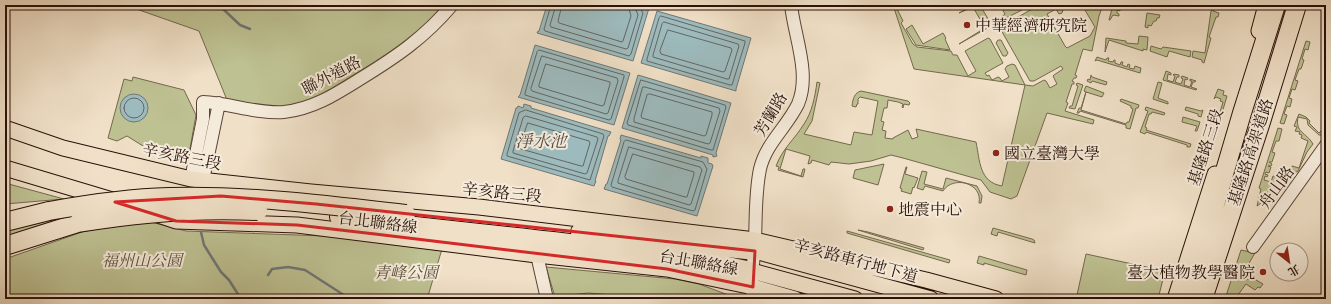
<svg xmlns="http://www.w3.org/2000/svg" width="1331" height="304" font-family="'IM FELL Great Primer','Noto Serif TC',serif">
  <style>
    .green { fill: #bec192; stroke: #74684d }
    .water { fill: #9dbbbe; stroke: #6f7775 }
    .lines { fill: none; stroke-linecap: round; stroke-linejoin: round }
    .shore { stroke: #636663; stroke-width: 1 }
    .stream { stroke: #6f7775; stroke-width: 2.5 }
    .minor-casing { stroke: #5b4438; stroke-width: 14 }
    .major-casing { stroke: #291008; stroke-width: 17 }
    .highway-casing { stroke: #291008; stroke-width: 20 }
    .minor { stroke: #f5ebdb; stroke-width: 12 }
    .major { stroke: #f0e0c7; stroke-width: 15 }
    .highway { stroke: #f0e0c7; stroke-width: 18 }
    .highway-bridge-casing { stroke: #291008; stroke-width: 20; stroke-linecap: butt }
    .highway-bridge { stroke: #f0e0c7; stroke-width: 18 }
    .marked { fill: none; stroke: #d62828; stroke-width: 3; stroke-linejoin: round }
    .poi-dot { fill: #8f2418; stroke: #f5ebdb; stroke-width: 1.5 }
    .labels { text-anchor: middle; stroke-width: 4; stroke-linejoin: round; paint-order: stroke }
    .poi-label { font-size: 16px; fill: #291008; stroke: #f5ebdb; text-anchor: start }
    .street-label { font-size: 16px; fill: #291008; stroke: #f5ebdb }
    .park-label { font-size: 16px; font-style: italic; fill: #5d4e38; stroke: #f5ebdb }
    .water-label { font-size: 17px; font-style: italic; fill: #524c48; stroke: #f5ebdb }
  </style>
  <rect width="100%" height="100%" fill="#f0e0c7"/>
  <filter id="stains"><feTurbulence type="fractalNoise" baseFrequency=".005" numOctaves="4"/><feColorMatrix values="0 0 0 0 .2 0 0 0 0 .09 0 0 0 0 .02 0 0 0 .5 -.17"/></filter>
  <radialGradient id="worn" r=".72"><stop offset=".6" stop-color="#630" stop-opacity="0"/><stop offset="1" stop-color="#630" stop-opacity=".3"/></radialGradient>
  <path class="green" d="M125,5H443C417,36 385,56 350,77C332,88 315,100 293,105C271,109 249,105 227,100L199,31Z
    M893,5H895L903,21L901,23L913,44L917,47L951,51L953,55H957L968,76L976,71L965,51L988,38L990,39L1003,63L985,73L987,76L989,75L992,80L998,77L1000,78L1002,81L1009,77L1005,69L1007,66L1012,64L1015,65L1025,85L1033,86L1044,80L1046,81L1050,88L1057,84L1053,76L1054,75L1063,69L1061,66L1034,81H1030L1001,30L1002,26L1034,8L1032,5H1060L1063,10L1062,13L1059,14L1056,9L1047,14L1065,46L1067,48L1090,36L1095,27L1082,5H1103L1099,16L1092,51L1083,49L1075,75L1077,76L1076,78H1074L1072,81L1074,82V84H1072L1066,102L1068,103L1065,111L1094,120L1093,124L1047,113L1017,196L1011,199L990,192L981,180L903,158L891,155L871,161L849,164L831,162L829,165L812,160L811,163L808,164L810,156L786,149L780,169L801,176L803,169H805L803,177L778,170L779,167L776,166C783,148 794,140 804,124C812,112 815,97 817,82L820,83L812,121L804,134L851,145L854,132L872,135L878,101L860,97L858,99V104H857L856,107L852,106C853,99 854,93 861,91L908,101L910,103L909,105L904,104L903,108L902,107L903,104L898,102L888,100L887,108H884L881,121L884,122L882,130L886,131L885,138L893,139V138L908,130L912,139L918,137L916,129L976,142C980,161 979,182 1002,186L1025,85L914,69Z
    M974,5H980L991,24V26L959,44L985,28L973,7L959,13Z
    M1000,5H1024V6L1022,10L1000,21L999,19L1005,14Z
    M1113,5H1120V11L1117,10V13L1119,14V16L1113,15L1110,20H1109Z
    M1213,10V11L1219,13L1218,17H1216L1209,37L1211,38L1204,63L1202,62V60L1192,57L1193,51L1205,53L1211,11Z
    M1147,13L1160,15L1159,18H1157L1156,21H1154L1151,26L1148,25V28L1145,27Z
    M912,25L923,44L943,33L946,38L945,39L950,50L916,45L906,29Z
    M1139,36L1148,37L1147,50L1143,49V51L1109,40L1105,52L1106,38L1126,41V43L1138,44Z
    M998,40H1001L1008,53L1006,56H1003L996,43Z
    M1306,41L1310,42L1308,50L1305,49L1302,59L1304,60L1301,69H1299L1295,80L1298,81L1295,90L1292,89L1289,98L1292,99L1290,107L1287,106L1284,114L1287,115L1284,124L1280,123Z
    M1151,46L1161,49L1163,47L1191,51L1190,57L1169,51L1167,57L1150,51Z
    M1097,57L1106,60L1107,58H1109L1108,61L1113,62L1114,60H1115V63L1120,65L1121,62H1123L1122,65L1127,67L1128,64L1130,65L1129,68L1134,69L1135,66L1141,68L1140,73L1097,60L1095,61Z
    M1166,71L1171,73V75L1168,74L1167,80L1173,82L1175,76L1173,75L1174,74L1179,75V77H1177L1175,82L1181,84L1183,79L1181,78L1182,76L1188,78L1187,80L1185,79L1184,85L1190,87L1192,81H1190V79L1196,81L1195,82H1193L1191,87L1197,89L1196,90L1163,80Z
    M1091,75L1092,77L1107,82L1106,85L1092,81L1091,83L1087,81L1088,79L1090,80Z
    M133,77L184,90L196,115L188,160L151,151L127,136L117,141L108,138L124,79L132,81Z
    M1158,82L1162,83L1158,98L1168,102V104L1153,99Z
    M1077,83L1083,85L1075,109L1069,108L1070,106H1072L1078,86L1076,85Z
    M1086,86L1104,93L1102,97L1086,92L1081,110L1126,124L1127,122H1129L1133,109L1131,108V106L1120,101L1121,99L1139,105L1138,108H1136L1130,129L1126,128V125L1080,111L1079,113H1077L1079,108H1081L1086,92L1084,91Z
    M1218,89L1224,91L1223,95L1227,96L1214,140L1212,139L1223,102L1220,101L1221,99L1216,97L1214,99Z
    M1146,107L1165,113L1164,115L1152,112L1151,114H1149L1145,127L1147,128L1146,130L1191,144L1190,147H1187V145L1146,132L1145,134L1140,132L1148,111L1145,110Z
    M1186,107L1201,111L1203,110L1201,117L1198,116V114L1185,110Z
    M1299,114L1306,117L1310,121L1309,123L1319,133L1321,131L1323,133L1321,135H1319L1308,125L1307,119L1298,117C1295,133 1306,132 1313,144L1307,152L1298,171L1289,176L1292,166L1299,168L1308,141L1301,138L1302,135L1299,134L1300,132L1295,131L1297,127L1294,126Z
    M1183,117L1200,122L1197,131H1195L1197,126L1182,122Z
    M1278,128L1282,129L1279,141H1276L1272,152L1275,153L1272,162H1269L1272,164L1271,166H1268L1271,167L1269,173L1266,172L1265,174L1268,175L1267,177L1265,176L1264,180L1271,182L1273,176L1280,178C1266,184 1269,200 1257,206L1261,189L1259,188Z
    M884,164L878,185L853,178L855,170Z
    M906,167H907L905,174L918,178L914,188L913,187L911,194L901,191L902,189L900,188Z
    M922,171L927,172L924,184L943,189L946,178L977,186L982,196L981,203H979C983,183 953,175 943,191L925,186L923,190L917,188Z
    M5,183L64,199L5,204Z
    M69,213L70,219L5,238V228Z
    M143,220L186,231L325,236L442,249L428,296L430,299H5V259L82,232Z
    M993,228L1032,239L1034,240L1035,243L998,232L997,236L991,234Z
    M858,230L868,232L924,248L923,250Z
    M847,231L950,260L949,263L847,233Z
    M1241,250L1255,253L1241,277L1242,278L1243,276L1248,280L1251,277L1263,284L1260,288L1258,287L1255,290L1246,284L1235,299H1225Z
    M1086,254L1165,271L1158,299H1095L1077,295Z
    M979,256L1027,270L1026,275L984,263V265L977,263Z
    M546,267L675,279L699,284L739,299H660L588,293L555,297Z"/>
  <path class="water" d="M547,5H637L649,8L633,61L537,33L538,31H539Z
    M657,11L751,38L736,89V91L641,63Z
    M535,45L630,73L614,125L518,97L520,95Z
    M638,75L731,103L716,153L717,156L713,157V155L622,128Z
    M120 108a14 14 0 1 1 28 0a14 14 0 1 1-28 0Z
    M524,104L531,106V108L611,132L609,136H608L595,181H596L594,186L501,159L516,108H517L518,106L523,108Z
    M621,135L701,158V156L708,158V163L712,164L713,166L697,216L604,189L606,184H607L621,140L620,139Z"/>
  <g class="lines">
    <path class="shore" d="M551,5L544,29L545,31L629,56L631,54L643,13L640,8V5
      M556,5L550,25L551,27L626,49L628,48L638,15L634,5
      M562,5L558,21L559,23L622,42L623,41L631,16L628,5
      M661,16L745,41V43L732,85H730L647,61V59L659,18Z
      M664,22L738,44L739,46L729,79H727L653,57V55L662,24Z
      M668,30L731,48L732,50L725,71L723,72L661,54L660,51Z
      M539,50L624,75V77L611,119L609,120L525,95V93L537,52Z
      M542,56L617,78L618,81L608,113L606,114L532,91L531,89Z
      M546,64L610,82V84L604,105L602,106L539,87V85Z
      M641,80L725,105L726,107L713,150H711L628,125L627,123L640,82Z
      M643,87H645L719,108L720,111L710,143L708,144L634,122V119Z
      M650,94L712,112V115L706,135L704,136L642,118L641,116L647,95Z
      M124 108a10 10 0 1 1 20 0a10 10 0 1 1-20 0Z
      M526,110L603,134L604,136L590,180L507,156V154L519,113Z
      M526,116L597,137L598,139L587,173L585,174L513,153V151L523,118Z
      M528,123L589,141L590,143L583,166H581L521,149L520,146Z
      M626,140L703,162L707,169L695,210L693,211L612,187L611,185L624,142Z
      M629,147L700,167L702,170L691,204L689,205L618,183V181Z
      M633,154L694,172V174L687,197H685L626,179L625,177Z"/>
    <path class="stream" d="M213,5L222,8L240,25L250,29
      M133,6L135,5
      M201,232L204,245L221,272L229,280L241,299
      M268,275L272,269L288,267L305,270L350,299"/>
    <g class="minor-casing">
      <path id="minor" d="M191,179L203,119V102C230,103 256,114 284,112C313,109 336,94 360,79C396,57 424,38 452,5
        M203,180L219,103
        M1253,247L1326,145
        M537,255L547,299
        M752,299C753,290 752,281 752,272C753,262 755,252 755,241C756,218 755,193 760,169C766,143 787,127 798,104C811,74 794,35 791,5"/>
    </g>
    <g class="major-casing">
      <path id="major" d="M1259,31L1266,5
        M5,128L63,148L191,179L311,192L479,207L755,240L926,280L996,299
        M5,168L112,200
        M155,214L176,221L297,225L537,255L667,269L753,287L795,299
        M755,251L931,299
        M752,271L855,299
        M1175,299L1215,174"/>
    </g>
    <g class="highway-casing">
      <path id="highway" d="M339,217C477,235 616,243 752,271
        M5,222L49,211
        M580,232L755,251
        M5,246L78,223
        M1185,299L1201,252L1242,113L1276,5
        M1203,299L1261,122L1297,5"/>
    </g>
    <use href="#minor" class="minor"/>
    <use href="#major" class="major"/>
    <use href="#highway" class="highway"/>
    <g class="highway-bridge-casing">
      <path id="highway-bridge" d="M49,211C88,204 129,198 169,197C249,195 328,205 406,214
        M78,223C137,213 198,208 258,211"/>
    </g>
    <use href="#highway-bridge" class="highway-bridge"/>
  </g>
  <path class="marked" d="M221,196L316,204L755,251L753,287L667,269L375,234L297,225L176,221L115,202Z"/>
  <g class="poi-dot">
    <circle cx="967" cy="25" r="4"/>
    <circle cx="996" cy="153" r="4"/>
    <circle cx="890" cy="209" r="4"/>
    <circle cx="1263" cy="272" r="4"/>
  </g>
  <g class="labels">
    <g class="poi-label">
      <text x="975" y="31">中華經濟研究院</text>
      <text x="1004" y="159">國立臺灣大學</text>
      <text x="898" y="215">地震中心</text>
      <text x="1255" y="278" text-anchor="end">臺大植物教學醫院</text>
    </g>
    <g class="street-label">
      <text transform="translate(331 75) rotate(-28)" y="6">聯外道路</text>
      <text transform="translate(770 114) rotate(-59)" y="6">芳蘭路</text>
      <text transform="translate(1205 147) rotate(-72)" y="6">基隆路三段</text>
      <text transform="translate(1250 152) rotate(-72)" y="6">基隆路高架道路</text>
      <text transform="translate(182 156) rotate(11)" y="6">辛亥路三段</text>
      <text transform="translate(1276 187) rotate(-54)" y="6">舟山路</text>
      <text transform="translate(502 192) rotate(6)" y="6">辛亥路三段</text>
      <text transform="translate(378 222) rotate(7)" y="6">台北聯絡線</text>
      <text transform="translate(856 260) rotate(15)" y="6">辛亥路車行地下道</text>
      <text transform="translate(699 262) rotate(10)" y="6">台北聯絡線</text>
    </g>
    <g class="park-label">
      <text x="142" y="266">福州山公園</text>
      <text x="406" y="278">青峰公園</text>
    </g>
    <g class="water-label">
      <text x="541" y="147">淨水池</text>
    </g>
  </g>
  <rect width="1331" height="304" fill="none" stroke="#f0e0c7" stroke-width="20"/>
  <rect x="6" y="6" width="1319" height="292" fill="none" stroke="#291008" stroke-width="2"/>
  <rect x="10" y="10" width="1311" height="284" fill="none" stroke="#291008"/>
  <g transform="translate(1289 262) rotate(150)"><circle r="19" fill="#f5ebdb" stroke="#a39387"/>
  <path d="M0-3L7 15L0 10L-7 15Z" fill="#8f2418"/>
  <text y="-6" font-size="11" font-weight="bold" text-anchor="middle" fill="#291008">北</text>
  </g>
  <rect width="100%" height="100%" filter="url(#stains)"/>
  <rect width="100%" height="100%" fill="url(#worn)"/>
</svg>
